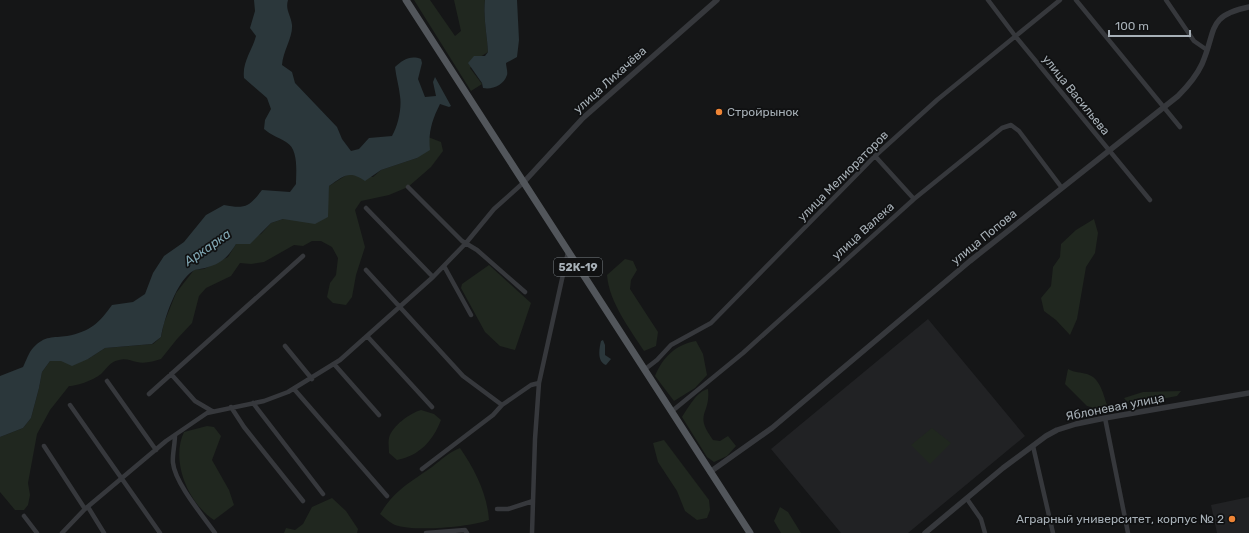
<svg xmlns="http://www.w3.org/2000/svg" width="1249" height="533" font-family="Rubik,sans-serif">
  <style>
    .built { fill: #212224 }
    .green { fill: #20271f }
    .water { fill: #2b373b }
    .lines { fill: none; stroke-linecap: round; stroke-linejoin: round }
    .minor { stroke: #36383c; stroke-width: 4.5 }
    .tertiary { stroke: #36383c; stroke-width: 5.5 }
    .primary { stroke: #52565b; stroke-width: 7 }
    .poi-dot { fill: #ef8536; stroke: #101112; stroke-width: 1.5 }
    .labels { text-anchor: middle; stroke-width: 3.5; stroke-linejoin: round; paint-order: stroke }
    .shield { fill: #101112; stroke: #7a8086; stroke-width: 1 }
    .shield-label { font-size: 11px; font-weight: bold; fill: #a7b0b7 }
    .street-label { font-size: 12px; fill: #a7b0b7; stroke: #101112 }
    .poi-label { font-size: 12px; fill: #a7b0b7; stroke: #101112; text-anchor: start }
    .water-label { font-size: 13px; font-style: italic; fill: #7fa5b1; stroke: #101112 }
  </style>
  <rect width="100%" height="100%" fill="#151617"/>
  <path class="built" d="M928,319L1025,436L908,533H841L771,449Z
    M1249,497V533H1217L1211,505Z"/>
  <path class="green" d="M414,0H430L455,36L461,31L454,0H485C483,18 487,34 488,52L480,57L470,68L482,84L471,91Z
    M428,137L441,142L443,151L431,167L408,187L389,195L361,201L355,210L365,247L356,275L352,297L346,305L333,303L327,297L330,283L336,275L338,258L332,247L321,241H312L303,246L294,245L264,262L251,264L240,263L231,276L206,288L199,296L192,323L177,339L161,359C154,361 145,364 137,362C131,361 126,358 119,360C111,361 107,368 102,373C96,379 78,386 69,386L50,410L37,434L28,483L30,495L28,505L24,510H15L0,492V437L23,428L31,418L39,388L42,372L50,361L88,359L105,348L153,344L161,337L164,323L176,293L194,270L204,269L228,257L236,244L261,234L271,223L283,219L328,196L329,186L348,174L373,177L381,170L417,158Z
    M1094,219L1098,233L1095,253L1086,267L1077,319L1070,335L1056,320L1044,311L1041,298L1051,286L1053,267L1060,257L1061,244L1076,230Z
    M625,259L633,261L637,270L631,280L630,289L658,332L656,346L644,351C630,329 609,302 607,275Z
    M489,265L531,303L515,350L500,346L485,332L461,288L462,284Z
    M696,341L703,354L707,375L695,388L674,401L655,376C663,357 675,345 696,341Z
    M1068,369C1075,373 1080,372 1087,374C1100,378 1103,393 1107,405L1101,410L1087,406L1065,384Z
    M708,389C711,415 693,413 713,440L720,441L728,436L736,446L727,456L714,462L707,457L682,417C688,408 697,391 708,389Z
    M1181,391L1177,396L1130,405L1124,398L1143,392Z
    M421,410L434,414L441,420C433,441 419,456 397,460L389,453C389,448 388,443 389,438C392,426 410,413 421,410Z
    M207,426L214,427L221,436L212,460L229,490L234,505L214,520C189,504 170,461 184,432Z
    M932,428L951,443L930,464L911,445Z
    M664,440L709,500L710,510L707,518L697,520L685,511L677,491L658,462L653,443Z
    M460,448C475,470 487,493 489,520C470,527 414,532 395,525C390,523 384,517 380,514C395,490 409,483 432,467C441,460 449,452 460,448Z
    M332,498L346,511L358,529L357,533H284L286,528L295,530L303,524L312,507Z
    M780,507L788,512L801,533H781L774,521Z"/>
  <path class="water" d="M254,0H288C285,10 291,15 292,25C293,37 283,51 282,65L292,72L295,83L337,127L342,139L351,151L359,149L369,138L392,136C398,126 402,108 400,96C399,86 396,77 395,67C403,60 410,55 421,59L422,63L418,79L425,97L436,96L433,82L435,77L451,106L449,107L440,104C432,120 428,133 430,150L417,158L381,170L365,181C349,170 344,176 329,186L328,217L315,224L283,219L271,223L250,244H236C228,257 221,264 205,268C202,269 196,269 193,271C177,280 164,319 161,337L152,344L105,348L88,359L72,366L61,361H50L42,372L39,388L31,418L23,428L0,437V376L23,367C26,361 29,352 33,348C45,335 53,338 67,336C90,332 100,322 112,305L133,302L145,294L153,273L164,256L184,242L206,215L224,205C245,209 249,207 262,190L290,192L296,184C296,172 299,149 286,142C278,137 272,136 264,129L265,120L271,109L267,98L244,78C242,62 252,51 256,36L250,28L255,11Z
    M485,0H517L519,40L517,57L506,63C506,66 508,72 507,75C504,85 492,90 483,88L482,83L468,63L474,56H485L488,52C487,34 483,18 485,0Z
    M603,340L605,345V355L611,359L606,365C597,362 599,349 601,341Z"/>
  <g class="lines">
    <path class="minor" d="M988,0L1016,37L1150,200
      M1076,0L1180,127
      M1166,0L1194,41L1207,50
      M875,156L914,199
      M408,187L462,241L477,250L525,292
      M366,208L433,277
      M444,266L471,315
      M366,270L463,376L502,405L531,385L539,383
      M367,336L432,407
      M285,346L312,379
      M334,364L379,415
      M644,370L657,360L671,345L711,323L875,156L937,100L1060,0
      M171,374L195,401L212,411
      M107,381L156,450
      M294,389L387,496
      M149,394L303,256
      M253,403L323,494
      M70,405L160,533
      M231,407L244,427L303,501
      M671,412L743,353L914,199L1002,128L1011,125L1019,131L1062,188
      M1105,418L1128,533
      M175,435C175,444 172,456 173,463C175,483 203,516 215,533
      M44,446L85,509
      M1033,446L1053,533
      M422,469L493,415L502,405
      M967,499L981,519L985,533
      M88,507L104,533
      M497,509H508L533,501
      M24,516L37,533
      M62,533L85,509L166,441L207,413L264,401L288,392L340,360L433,277L466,243L494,209L523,183
      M426,533L465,530L467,533
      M532,533L535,439L539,383L568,252"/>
    <path class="tertiary" d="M523,183L583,118L717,0
      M710,472L772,428L970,261L1178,96C1188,86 1196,77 1202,64C1217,30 1206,16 1249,7
      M925,533L1003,468L1046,436L1057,430L1076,424L1105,418L1249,393"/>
    <path class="primary" d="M406,0L750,533"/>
  </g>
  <g class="poi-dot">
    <circle cx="719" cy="112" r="4"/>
    <circle cx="1232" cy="519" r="4"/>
  </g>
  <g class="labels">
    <rect class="shield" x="554" y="258" width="48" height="18" rx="3"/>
    <g class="shield-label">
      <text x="578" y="271">52К-19</text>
    </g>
    <g class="street-label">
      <text transform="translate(610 80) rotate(-42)" y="4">улица Лихачёва</text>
      <text transform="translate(1076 95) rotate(51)" y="4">улица Васильева</text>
      <text transform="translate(843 176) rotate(-45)" y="4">улица Мелиораторов</text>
      <text transform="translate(863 231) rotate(-42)" y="4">улица Валека</text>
      <text transform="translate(984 237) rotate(-39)" y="4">улица Попова</text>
      <text transform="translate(1115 407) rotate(-11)" y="4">Яблоневая улица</text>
    </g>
    <g class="poi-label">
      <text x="727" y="116">Стройрынок</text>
      <text x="1224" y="523" text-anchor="end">Аграрный университет, корпус № 2</text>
    </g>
    <g class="water-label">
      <text transform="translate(207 247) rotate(-35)" y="5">Аркарка</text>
    </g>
  </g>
  <path d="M1109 30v6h81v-6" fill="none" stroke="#a7b0b7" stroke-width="2"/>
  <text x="1115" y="30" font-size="12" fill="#a7b0b7" stroke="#101112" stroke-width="3" paint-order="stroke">100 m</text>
</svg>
